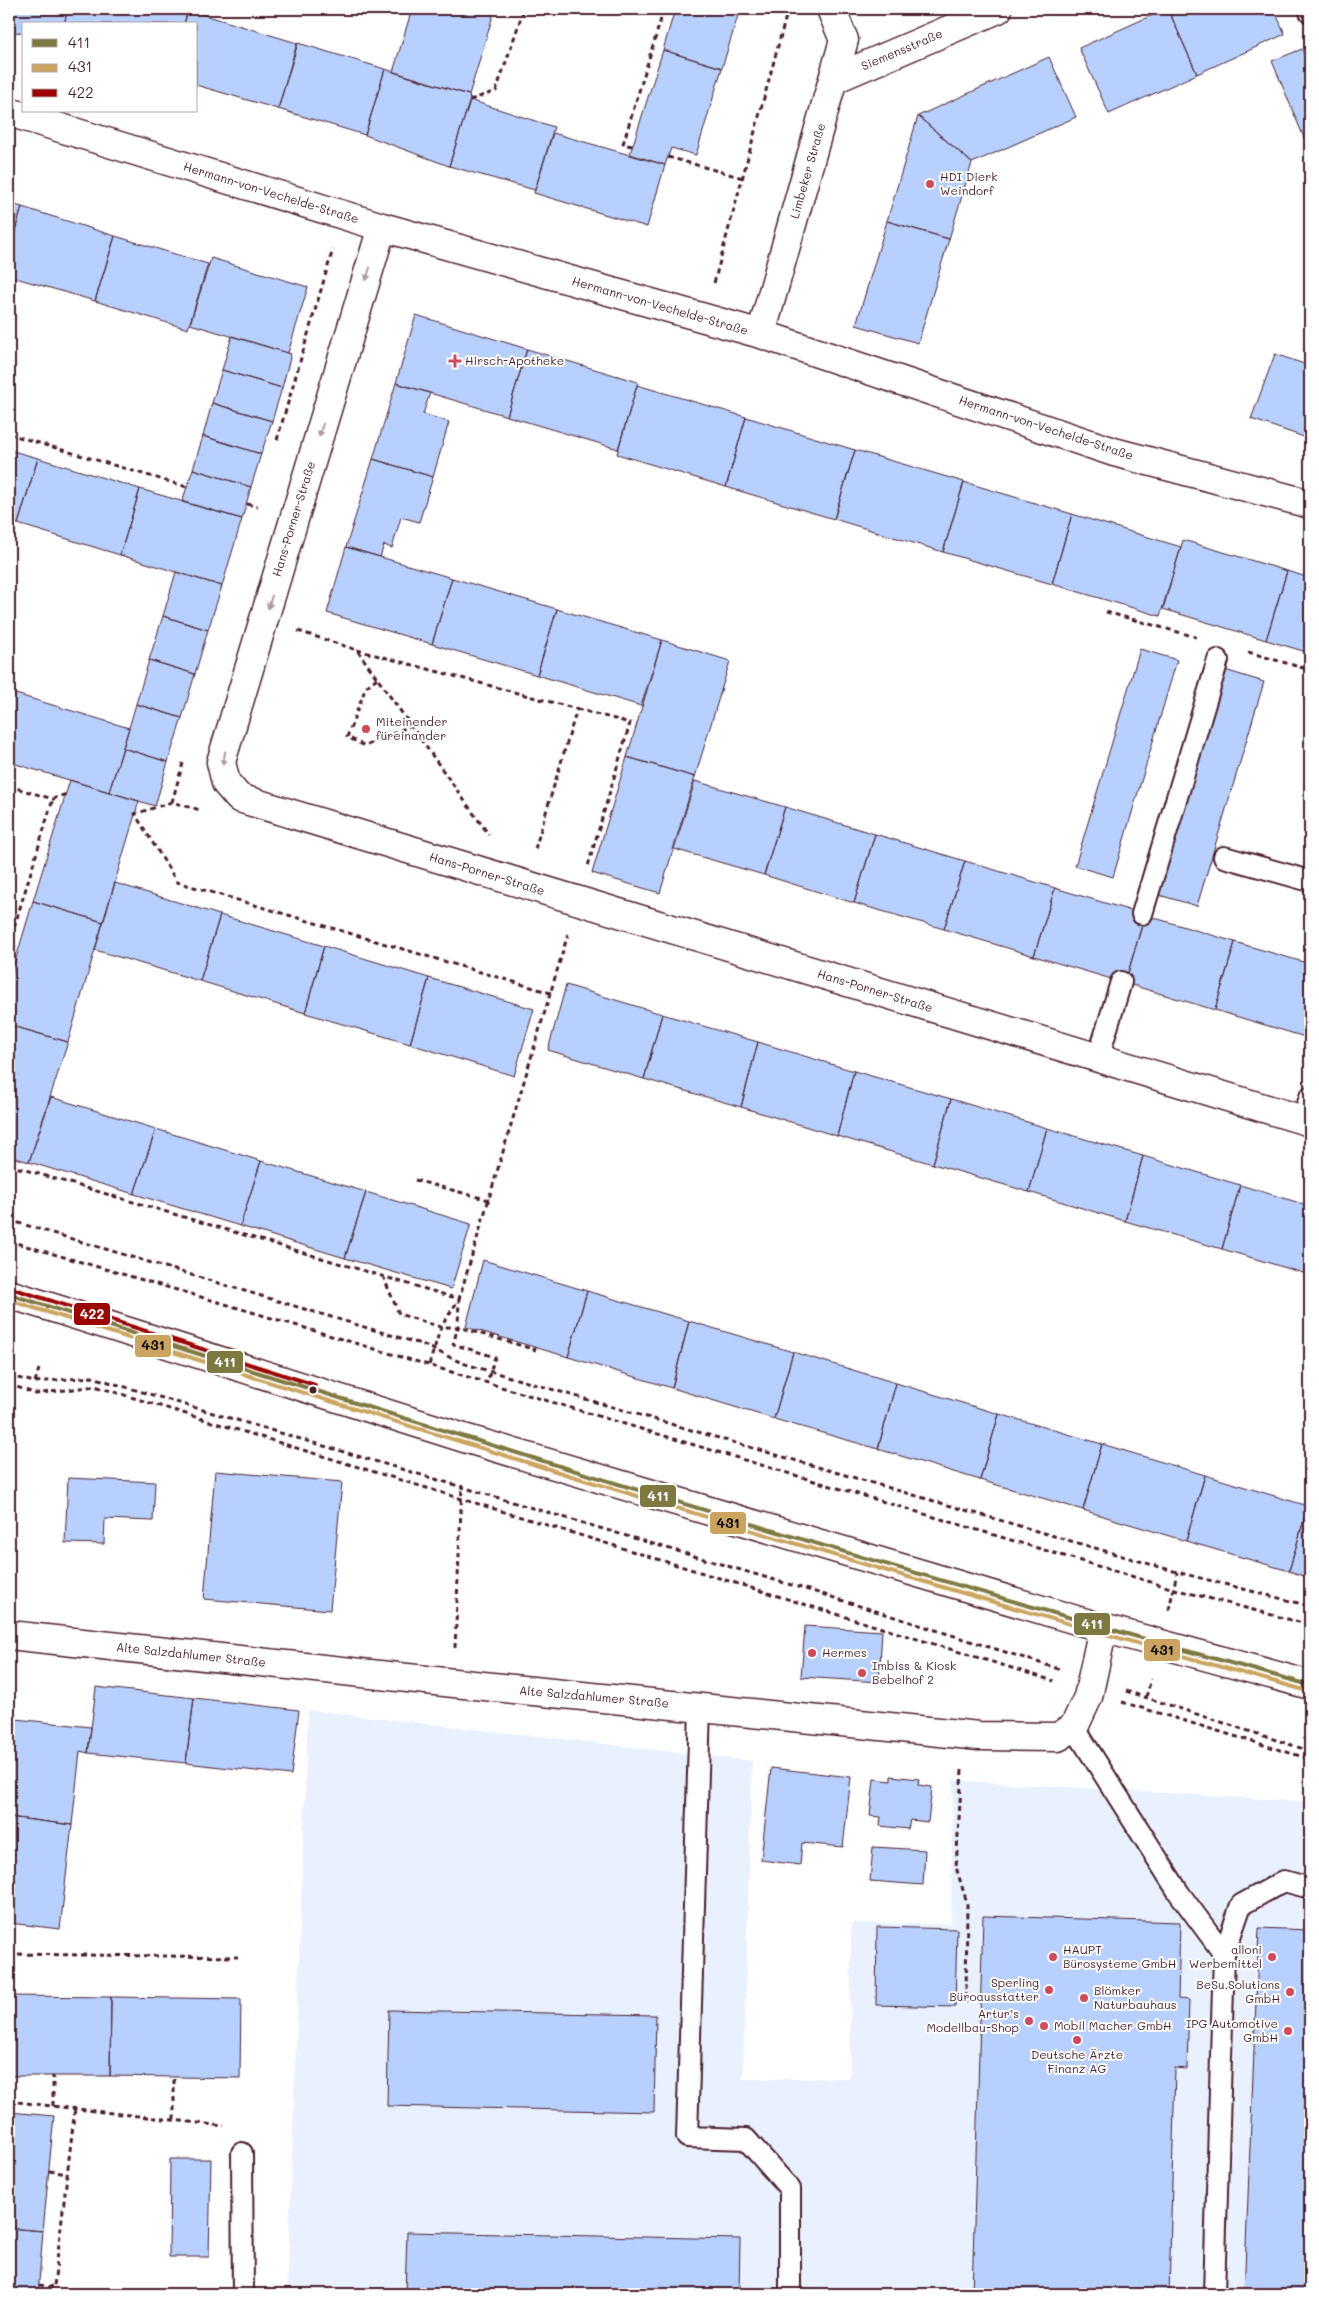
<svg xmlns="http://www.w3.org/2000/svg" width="1319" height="2303" font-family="Mali,sans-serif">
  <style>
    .built { fill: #e9f1ff }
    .building { fill: #b7d0fe; stroke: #4a1f2b }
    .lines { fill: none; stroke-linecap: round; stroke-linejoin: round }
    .service-casing { stroke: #4a1f2b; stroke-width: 24 }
    .minor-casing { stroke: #4a1f2b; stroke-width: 31 }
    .secondary-casing { stroke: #4a1f2b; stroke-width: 31 }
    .path { stroke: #4a1f2b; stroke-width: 3; stroke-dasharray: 5 4; stroke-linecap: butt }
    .service { stroke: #fff; stroke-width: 20 }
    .minor { stroke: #fff; stroke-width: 28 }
    .secondary { stroke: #fff; stroke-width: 28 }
    .bus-1-casing { stroke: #fff; stroke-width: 8 }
    .bus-2-casing { stroke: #fff; stroke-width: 8 }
    .bus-3-casing { stroke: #fff; stroke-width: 8 }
    .bus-1 { stroke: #7e7940; stroke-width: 4 }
    .bus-2 { stroke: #cba55f; stroke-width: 4 }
    .bus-3 { stroke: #9b0600; stroke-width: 4 }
    .oneway { fill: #ae9aa0 }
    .poi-dot { fill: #d1495b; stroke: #fff; stroke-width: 2 }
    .bus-dot { fill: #4a1f2b; stroke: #fff; stroke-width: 2 }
    .labels { text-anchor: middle; stroke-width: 4; stroke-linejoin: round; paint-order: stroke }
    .street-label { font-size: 12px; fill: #4a1f2b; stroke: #fff }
    .poi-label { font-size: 12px; fill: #4a1f2b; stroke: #fff; text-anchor: start }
    .line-badge { stroke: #fff; stroke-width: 2 }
    .badge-label { font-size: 14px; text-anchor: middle; font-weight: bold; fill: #fff }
    .pale-badge-label { font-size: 14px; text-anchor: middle; font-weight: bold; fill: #111 }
  </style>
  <rect width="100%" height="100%" fill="#fff"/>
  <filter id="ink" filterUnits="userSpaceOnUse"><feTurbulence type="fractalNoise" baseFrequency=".02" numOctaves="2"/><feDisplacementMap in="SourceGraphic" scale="10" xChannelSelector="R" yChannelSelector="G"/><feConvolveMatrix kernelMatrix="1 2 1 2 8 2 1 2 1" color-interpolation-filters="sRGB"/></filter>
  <g filter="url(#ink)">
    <path class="built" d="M308,1710L752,1761L743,2079L850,2078L851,1923L951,1924L953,1780L1310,1802V2294H287Z"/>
    <path class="building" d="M9,9H68L64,24H24V34L9,30Z
      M68,9H182L188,10L184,24H64Z
      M412,9H495L469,95L393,72Z
      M675,9H740L722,68L663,50Z
      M1166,9H1168L1197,74L1109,114L1079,48Z
      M1168,9H1274L1285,34L1197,74Z
      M188,10L297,43L278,109L196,85V24H184Z
      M298,43L385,69L365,135L278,109Z
      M1302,49L1310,70V144L1307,145L1272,61Z
      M663,50L722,68L696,155L671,148L665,165L630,154Z
      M1049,57L1076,117L972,163L918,116Z
      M385,69L469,95L470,100L449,166L365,135Z
      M470,100L554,127L535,190L449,166Z
      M918,116L972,163L949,239L887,221Z
      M553,133L665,165L647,227L534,193Z
      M9,203L22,207L9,251Z
      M22,207L115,236L95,301L9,276V251Z
      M887,221L949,239L918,343L856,325Z
      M115,236L208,264L188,329L95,301Z
      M211,258L308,287L288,353L190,324Z
      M416,315L527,349L507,416L396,383Z
      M232,336L291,354L282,388L222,370Z
      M527,349L638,382L618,449L507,416Z
      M1275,354L1310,366V439L1251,419Z
      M222,370L282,388L272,421L212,403Z
      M396,383L430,393L423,414L449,422L433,477L373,459Z
      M637,385L746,417L726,487L617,454Z
      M212,403L272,421L261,454L203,436Z
      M746,417L855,450L834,519L726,487Z
      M203,436L261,454L251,487L193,469Z
      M9,450L38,458L18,524L9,521Z
      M855,450L964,482L943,552L834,519Z
      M38,458L140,489L120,555L18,524Z
      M373,459L433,477L419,522L401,517L392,548L384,545L380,557L346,547Z
      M193,469L251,487L242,519L182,502Z
      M964,482L1072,514L1052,584L943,552Z
      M140,489L242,519L222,586L120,555Z
      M1072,514L1181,547L1160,616L1052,584Z
      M1183,540L1287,571L1266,640L1163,609Z
      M346,547L452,578L432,644L327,613Z
      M1287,571L1310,578V653L1266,640Z
      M176,572L222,586L208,630L163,616Z
      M452,578L557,609L537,675L432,644Z
      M557,609L662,640L641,706L537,675Z
      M163,616L208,630L195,674L149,660Z
      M662,640L730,661L695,777L627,757Z
      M1140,649L1177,660L1113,877L1075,866Z
      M149,660L195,674L182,718L136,704Z
      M1225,670L1264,682L1197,906L1159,895Z
      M9,692L129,728L109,792L9,762Z
      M136,704L182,718L168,762L123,748Z
      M123,748L168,762L155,806L109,792Z
      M627,757L695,777L660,893L592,873Z
      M70,780L139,801L103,922L33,901Z
      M695,781L785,807L764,875L674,849Z
      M785,807L875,834L854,903L764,875Z
      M875,834L965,861L944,929L854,903Z
      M965,861L1055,888L1034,956L944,929Z
      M115,883L220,915L200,981L95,950Z
      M1055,888L1145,915L1125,983L1034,956Z
      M33,901L103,922L68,1042L9,1025V982Z
      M220,915L324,946L305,1013L200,981Z
      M1145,915L1235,942L1215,1010L1125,983Z
      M1235,942L1310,964V1019L1305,1037L1215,1010Z
      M324,946L429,978L410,1044L305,1013Z
      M429,978L534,1009L514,1076L410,1044Z
      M566,985L662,1014L644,1079L548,1050Z
      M662,1014L758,1042L741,1107L644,1079Z
      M9,1025L68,1042L29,1162L9,1156Z
      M758,1042L854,1071L837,1136L741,1107Z
      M854,1071L951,1099L933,1164L837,1136Z
      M51,1097L156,1129L134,1194L29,1162Z
      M951,1099L1047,1128L1029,1192L933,1164Z
      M1047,1128L1143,1156L1125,1221L1029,1192Z
      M156,1129L261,1161L240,1226L134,1194Z
      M1143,1156L1240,1185L1222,1249L1125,1221Z
      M261,1161L366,1192L345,1258L240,1226Z
      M1240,1185L1310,1206V1275L1222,1249Z
      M366,1192L471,1224L451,1289L345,1258Z
      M483,1260L587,1291L568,1357L466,1327Z
      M587,1291L689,1321L672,1388L568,1357Z
      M689,1321L793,1352L774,1419L672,1388Z
      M793,1352L896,1383L878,1449L774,1419Z
      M896,1383L999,1414L980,1480L878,1449Z
      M999,1414L1102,1444L1083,1510L980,1480Z
      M1102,1444L1205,1475L1186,1541L1083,1510Z
      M215,1471L342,1482L330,1610L204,1599Z
      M1205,1475L1308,1506L1289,1571L1186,1541Z
      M68,1478L155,1482L153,1521L105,1519L104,1544L65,1543Z
      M1308,1506H1310V1578L1289,1571Z
      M805,1626L882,1631L879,1682L801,1677Z
      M96,1687L194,1698L186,1763L88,1753Z
      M194,1698L299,1710L291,1775L186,1763Z
      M16,1719L91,1727L88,1753L80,1751L72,1825L9,1817V1785Z
      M771,1768L851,1777L843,1847L802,1843L800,1865L761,1860Z
      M891,1776L919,1779L918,1785L932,1787L928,1822L910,1820L908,1829L880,1826L881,1817L870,1816L874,1779L891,1781Z
      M9,1817L72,1825L60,1929L9,1923Z
      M873,1847L925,1850L923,1885L870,1881Z
      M983,1916L1180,1922L1178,1999L1189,2000L1187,2069L1175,2068L1169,2294H972Z
      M877,1927L957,1929L955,2007L876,2005Z
      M1259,1928L1310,1930V2294H1244Z
      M9,1996L111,1997L110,2076H9Z
      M111,1997L241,1999L240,2078L110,2076Z
      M389,2010L656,2015L654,2112L387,2106Z
      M9,2112L54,2116L43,2231L9,2228Z
      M170,2159H211L209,2257H169Z
      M9,2228L43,2231L38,2294H9Z
      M407,2232L740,2239L739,2294H405Z"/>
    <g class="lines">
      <g class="service-casing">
        <path id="service" d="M1309,9L1310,12
          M1224,857L1310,881
          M1142,914L1218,660
          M1098,1058L1121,982
          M1303,1120L1310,1097
          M700,1707L687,2137L746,2139L790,2189V2294
          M1074,1727L1179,1893L1224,1954L1241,1905L1284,1881L1310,1888
          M242,2153L243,2294
          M1214,2294L1224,1954"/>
      </g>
      <g class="minor-casing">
        <path id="minor" d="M834,79L998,9
          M9,112L382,227L761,334L1114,452L1310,504
          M382,227L221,762L226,783L239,798L1310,1122
          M761,334L844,40L831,9
          M9,1635L454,1683L979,1736L1058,1737L1074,1727L1088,1697L1103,1628"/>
      </g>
      <g class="secondary-casing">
        <path id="secondary" d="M9,1294L464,1438L1103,1628L1310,1685"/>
      </g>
      <path class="path" d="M470,100L496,91L524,9
        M632,146L623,144L664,9
        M668,157L743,178
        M714,283L788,9
        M9,434L187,487
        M277,440L333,249
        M247,504L258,507
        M1106,612L1196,637
        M298,631L357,650L489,835
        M357,650L577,709L535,849
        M1248,652L1310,670
        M377,678L366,687L347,737L365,746L410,726
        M577,709L630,723L588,866
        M183,763L172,802L200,810
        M9,786L53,799L66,794
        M172,802L135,814L177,882L551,993
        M9,944L53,799
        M9,1165L459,1299L458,1327L453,1344L495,1357L487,1382
        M415,1180L489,1200
        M9,1220L424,1345L462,1363L1177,1572L1310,1606
        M9,1241L225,1304L1174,1589L1310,1625
        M383,1276L399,1314L441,1327H458L536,1350
        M429,1365L441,1327L459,1299L568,934
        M9,1376L35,1382L92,1377L825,1595L1059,1669
        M35,1382L39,1369
        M9,1384L36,1394L95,1386L1054,1681
        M1169,1610L1177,1572
        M455,1648L462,1485
        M1126,1691L1310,1751
        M1146,1697L1151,1679
        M1122,1702L1310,1759
        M962,1770L956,1867L967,1903L966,2003
        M9,1954L238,1957
        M9,2101L224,2126
        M53,2106V2076
        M174,2120V2077
        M49,2171L67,2174
        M39,2285L54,2287
        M53,2294L75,2108"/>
      <use href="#service" class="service"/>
      <use href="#minor" class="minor"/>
      <use href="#secondary" class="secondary"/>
      <g class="bus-1-casing">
        <path id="bus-1" d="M9,1294C441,1431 873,1565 1310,1685"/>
      </g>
      <g class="bus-2-casing">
        <path id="bus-2" d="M9,1300C440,1437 872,1571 1308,1691"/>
      </g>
      <g class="bus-3-casing">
        <path id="bus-3" d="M11,1288L315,1385"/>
      </g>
      <use href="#bus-1" class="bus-1"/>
      <use href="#bus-2" class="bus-2"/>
      <use href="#bus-3" class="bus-3"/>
    </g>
    <defs><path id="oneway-solid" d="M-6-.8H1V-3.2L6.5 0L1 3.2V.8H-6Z" transform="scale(1.25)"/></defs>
    <g class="oneway">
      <use href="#oneway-solid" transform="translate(368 274) rotate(107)"/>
      <use href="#oneway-solid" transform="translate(321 430) rotate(107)"/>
      <use href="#oneway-solid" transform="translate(270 602) rotate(107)"/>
      <use href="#oneway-solid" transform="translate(224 758) rotate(100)"/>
    </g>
  </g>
  <g class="poi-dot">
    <circle cx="930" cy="184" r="5"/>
    <path d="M452.5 353.5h5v5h5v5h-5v5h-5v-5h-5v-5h5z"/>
    <circle cx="366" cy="729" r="5"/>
    <circle cx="812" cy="1653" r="5"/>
    <circle cx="862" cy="1673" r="5"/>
    <circle cx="1053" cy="1957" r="5"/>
    <circle cx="1272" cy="1957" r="5"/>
    <circle cx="1049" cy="1990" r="5"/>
    <circle cx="1290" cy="1992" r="5"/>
    <circle cx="1084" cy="1998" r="5"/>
    <circle cx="1029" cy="2021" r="5"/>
    <circle cx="1044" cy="2026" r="5"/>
    <circle cx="1288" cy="2031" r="5"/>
    <circle cx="1077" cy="2040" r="5"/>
  </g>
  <circle class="bus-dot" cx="313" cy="1390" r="4.5"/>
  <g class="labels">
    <g class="street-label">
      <text transform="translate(902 50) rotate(-23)" y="4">Siemensstraße</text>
      <text transform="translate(808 171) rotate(-74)" y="4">Limbeker Straße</text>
      <text transform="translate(271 193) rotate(17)" y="4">Hermann-von-Vechelde-Straße</text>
      <text transform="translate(660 306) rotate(16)" y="4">Hermann-von-Vechelde-Straße</text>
      <text transform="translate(1046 428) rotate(18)" y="4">Hermann-von-Vechelde-Straße</text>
      <text transform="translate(294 519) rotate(-73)" y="4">Hans-Porner-Straße</text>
      <text transform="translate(487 874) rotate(17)" y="4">Hans-Porner-Straße</text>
      <text transform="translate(875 991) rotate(17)" y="4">Hans-Porner-Straße</text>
      <text transform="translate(191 1655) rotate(6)" y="4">Alte Salzdahlumer Straße</text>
      <text transform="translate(594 1697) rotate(5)" y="4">Alte Salzdahlumer Straße</text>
    </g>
    <g class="poi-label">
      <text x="940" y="181">HDI Dierk<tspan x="940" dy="14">Weindorf</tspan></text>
      <text x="465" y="365">Hirsch-Apotheke</text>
      <text x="376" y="726">Miteinender<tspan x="376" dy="14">füreinander</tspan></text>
      <text x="822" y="1657">Hermes</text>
      <text x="872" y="1670">Imbiss &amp; Kiosk<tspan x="872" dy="14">Bebelhof 2</tspan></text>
      <text x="1063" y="1954">HAUPT<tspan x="1063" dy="14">Bürosysteme GmbH</tspan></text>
      <text x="1262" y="1954" text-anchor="end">alloni<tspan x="1262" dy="14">Werbemittel</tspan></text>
      <text x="1039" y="1987" text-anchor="end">Sperling<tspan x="1039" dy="14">Büroausstatter</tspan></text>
      <text x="1280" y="1989" text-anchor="end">BeSu.Solutions<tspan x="1280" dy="14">GmbH</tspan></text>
      <text x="1094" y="1995">Blömker<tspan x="1094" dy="14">Naturbauhaus</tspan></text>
      <text x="1019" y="2018" text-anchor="end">Artur’s<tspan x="1019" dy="14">Modellbau-Shop</tspan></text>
      <text x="1278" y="2028" text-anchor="end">IPG Automotive<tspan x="1278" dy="14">GmbH</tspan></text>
      <text x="1054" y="2030">Mobil Macher GmbH</text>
      <text x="1077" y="2059" text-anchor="middle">Deutsche Ärzte<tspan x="1077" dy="14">Finanz AG</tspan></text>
    </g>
  </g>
  <g class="line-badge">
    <rect x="73" y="1302" width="38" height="24" rx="5" fill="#9b0600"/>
    <rect x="134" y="1334" width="38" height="24" rx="5" fill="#cba55f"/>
    <rect x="206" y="1350" width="38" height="24" rx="5" fill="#7e7940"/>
    <rect x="639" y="1484" width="38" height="24" rx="5" fill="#7e7940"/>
    <rect x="709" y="1511" width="38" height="24" rx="5" fill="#cba55f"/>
    <rect x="1073" y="1612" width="38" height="24" rx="5" fill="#7e7940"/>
    <rect x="1143" y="1638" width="38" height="24" rx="5" fill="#cba55f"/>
  </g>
  <g class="badge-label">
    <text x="92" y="1319">422</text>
    <text x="225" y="1367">411</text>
    <text x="658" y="1501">411</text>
    <text x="1092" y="1629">411</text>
  </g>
  <g class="pale-badge-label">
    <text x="153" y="1350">431</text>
    <text x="728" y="1528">431</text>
    <text x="1162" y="1655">431</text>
  </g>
  <rect width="1319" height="2303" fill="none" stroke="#fff" stroke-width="30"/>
  <rect x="15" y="15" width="1289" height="2273" fill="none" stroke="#4a1f2b" stroke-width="2" filter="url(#ink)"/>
  <rect x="22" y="22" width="175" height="90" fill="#ffffff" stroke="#b7a5aa"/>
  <rect x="32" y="39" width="25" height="8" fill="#7e7940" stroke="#b7a5aa"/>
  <text x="68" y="48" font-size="15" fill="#4a1f2b">411</text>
  <rect x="32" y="64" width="25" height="8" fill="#cba55f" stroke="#b7a5aa"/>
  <text x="68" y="72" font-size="15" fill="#4a1f2b">431</text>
  <rect x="32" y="89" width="25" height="8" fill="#9b0600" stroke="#b7a5aa"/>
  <text x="68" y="98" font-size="15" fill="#4a1f2b">422</text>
</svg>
